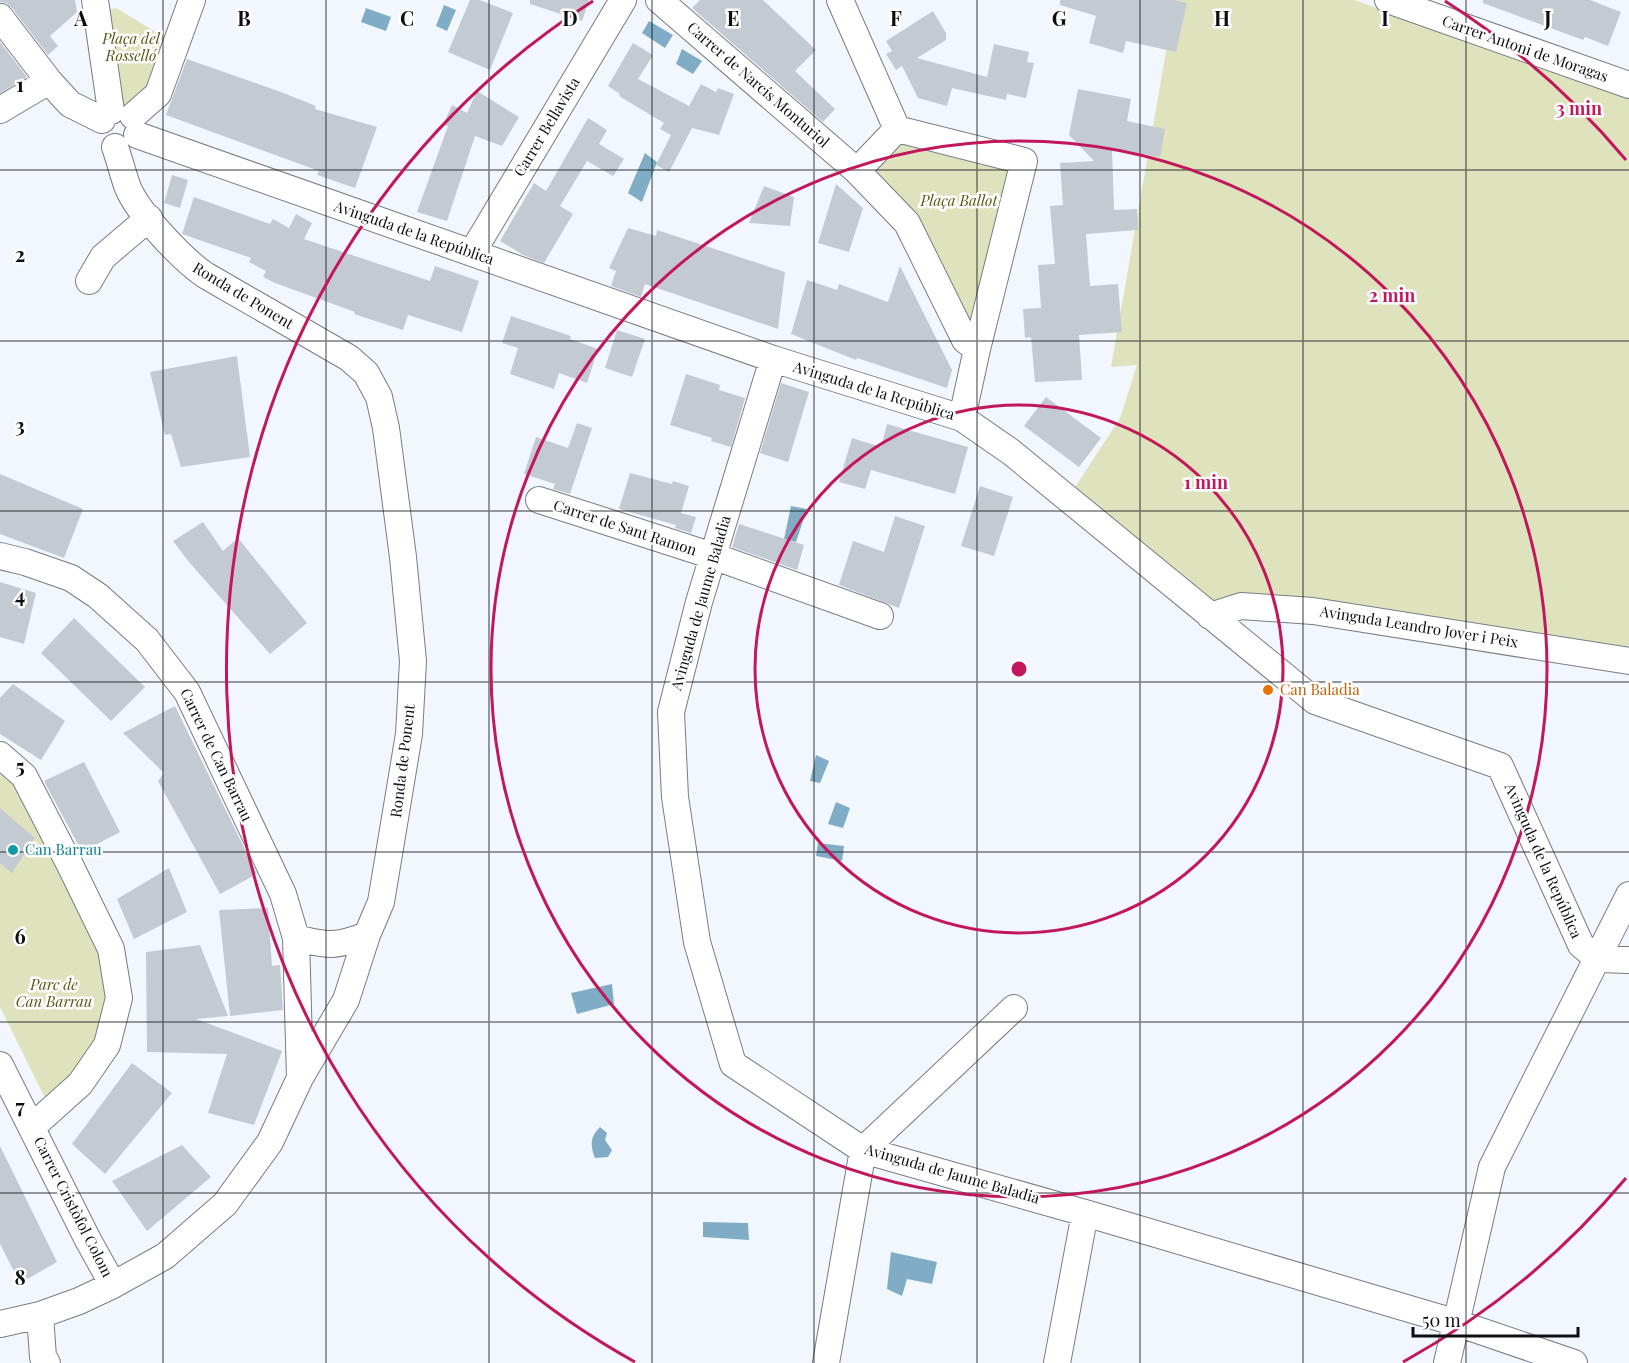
<svg xmlns="http://www.w3.org/2000/svg" width="1629" height="1363" font-family="'Playfair Display',serif">
  <style>
    .green { fill: #dfe3bd }
    .water { fill: #80adc5 }
    .building { fill: #c4cad1 }
    .lines { fill: none; stroke-linecap: round; stroke-linejoin: round }
    .minor-casing { stroke: #777d84; stroke-width: 28 }
    .minor { stroke: #fff; stroke-width: 26 }
    .grid { fill: none; stroke: #0c0e11; stroke-width: 1.5; stroke-opacity: 0.55 }
    .ring { fill: none; stroke: #c2185b; stroke-width: 3 }
    .food-dot { fill: #e8710a; stroke: #fff; stroke-width: 2 }
    .culture-dot { fill: #0f9aa8; stroke: #fff; stroke-width: 2 }
    .labels { text-anchor: middle; stroke-width: 5; stroke-linejoin: round; paint-order: stroke }
    .park-label { font-size: 15px; font-style: italic; fill: #555912; stroke: #fff }
    .street-label { font-size: 15px; fill: #0c0e11; stroke: #fff }
    .food-label { font-size: 15px; fill: #c56008; stroke: #fff; text-anchor: start }
    .culture-label { font-size: 15px; fill: #0d838f; stroke: #fff; text-anchor: start }
    .grid-label { font-size: 20px; text-anchor: middle; font-weight: bold; fill: #0c0e11; stroke: #fff; stroke-width: 5; stroke-linejoin: round; paint-order: stroke }
    .centre { fill: #c2185b; stroke: #fff; stroke-width: 3 }
    .ring-label { font-size: 18px; text-anchor: middle; font-weight: bold; fill: #c2185b; stroke: #fff; stroke-width: 5; stroke-linejoin: round; paint-order: stroke }
  </style>
  <rect width="100%" height="100%" fill="#f2f7fe"/>
  <path class="green" d="M1175,0H1354L1629,97V651L1242,592L1208,603L1072,492L1120,418L1137,365L1111,367Z
    M116,8L164,37L150,79L134,112L113,108L101,11Z
    M900,142L999,163L1011,176L979,318L966,320L871,171Z
    M0,768L16,783L103,955L109,999L97,1045L48,1104L0,1007Z"/>
  <path class="water" d="M444,5L456,10L447,31L436,26Z
    M366,8L391,17L386,31L361,22Z
    M649,21L673,35L665,48L642,33Z
    M682,49L702,61L693,74L676,64Z
    M645,153L657,162L642,202L628,193Z
    M791,506L807,509L796,542L784,539Z
    M816,755L829,761L820,783L810,781Z
    M836,802L850,808L843,828L828,824Z
    M818,843L844,846L842,861L816,856Z
    M612,984L614,1004L577,1014L571,993Z
    M600,1127L607,1133L605,1140L612,1150L608,1157L595,1158C590,1145 590,1137 600,1127Z
    M703,1222L748,1223L749,1240L703,1237Z
    M891,1252L937,1262L932,1284L907,1279L902,1296L887,1289Z"/>
  <path class="building" d="M0,0H75L77,12L50,36L58,46L48,55L12,8L6,3L0,2Z
    M470,0H480L513,13L490,70L448,52Z
    M530,0H589L582,21L530,4Z
    M700,0H763L816,50L795,71L835,109L823,122L692,8Z
    M1060,0H1174L1187,3L1176,52L1126,41L1123,53L1089,43L1096,16L1060,5Z
    M1483,0H1590L1621,12L1608,46L1585,37L1583,40L1483,3Z
    M933,11L946,33V40L917,58L987,77L994,44L1029,52L1027,62L1034,63L1026,98L1007,94L1006,100L952,88L947,106L918,98L902,66L896,70L886,54L892,51L886,41Z
    M0,42L27,77L0,93Z
    M633,43L653,55L638,79L689,106L701,84L716,92L718,88L734,94L719,135L692,128L669,172L656,165L671,135L660,129L664,123L619,96L620,94L608,86Z
    M187,59L281,92L316,106L315,109L377,127L355,188L317,175L319,171L166,115Z
    M1078,89L1131,99L1127,121L1165,129L1160,157L1112,149L1114,210L1137,209L1138,230L1086,234L1090,286L1118,284L1122,332L1079,335L1082,380L1035,382L1031,337L1025,338L1023,309L1041,308L1038,265L1055,264L1050,206L1063,205L1060,163L1094,161L1069,135Z
    M477,91L519,117L502,146L475,136L447,221L417,212L448,126L443,125L452,105L467,113Z
    M588,118L607,130L599,144L624,159L613,176L587,161L560,206L573,214L544,263L523,255L500,241L534,183L546,191Z
    M172,175L188,180L180,208L164,203Z
    M836,184L863,208L849,252L818,243Z
    M764,186L794,197L790,226L749,223Z
    M194,197L270,224L273,219L289,228L296,214L312,223L304,239L430,281L435,266L479,281L462,332L408,315L403,330L354,314L355,312L275,283L263,277L266,271L249,262L251,258L182,234Z
    M628,228L656,236L657,230L785,272L778,329L645,284L641,297L611,286L616,271L609,268Z
    M900,266L952,370L947,388L857,358L856,360L791,334L807,280L837,290L839,284L888,302Z
    M511,316L571,336L570,339L598,349L587,383L559,373L554,389L510,374L518,348L502,343Z
    M617,330L645,339L632,377L605,368Z
    M237,356L250,457L181,467L171,434L165,435L150,372Z
    M686,374L720,385L719,390L745,398L731,447L711,441L712,438L670,425Z
    M781,383L809,392L788,462L760,453Z
    M1046,397L1101,438L1079,467L1024,426Z
    M577,423L592,428L570,494L553,489L555,484L524,474L536,437L568,448Z
    M887,424L968,447L955,494L871,470L865,489L839,482L852,438L881,447Z
    M630,473L672,484L673,481L689,486L681,513L696,517L691,533L675,528L676,525L619,509Z
    M0,474L83,509L64,558L0,534Z
    M980,486L1013,497L994,556L961,546Z
    M895,516L925,526L899,608L839,585L853,541L884,552Z
    M203,522L223,551L238,538L307,623L270,654L189,562L173,541Z
    M739,524L804,545L797,570L732,547Z
    M0,582L36,593L24,644L0,637Z
    M74,618L145,687L111,721L41,653Z
    M13,684L65,721L41,760L0,734V698Z
    M175,706L257,874L220,894L158,781L164,773L123,733Z
    M84,762L120,832L82,852L44,781Z
    M0,808L35,838L12,873L0,863Z
    M169,868L187,912L134,939L117,899Z
    M268,908L272,966L280,965L283,1010L230,1016L219,910Z
    M200,945L228,1016L196,1019L282,1051L254,1125L208,1113L227,1054L147,1052L146,952Z
    M132,1063L172,1093L105,1174L72,1144Z
    M182,1145L211,1177L147,1231L112,1181Z
    M0,1146L57,1262L20,1283L0,1244Z"/>
  <g class="lines">
    <g class="minor-casing">
      <path id="minor" d="M95,0L111,111
        M659,0L857,171L907,223L965,340L977,349
        M840,0L897,129
        M1388,0L1629,85
        M0,17L49,81L70,104L102,120
        M0,110L49,81
        M133,116L158,94L192,0
        M897,129L1024,161L977,349L962,418
        M137,135L773,359L962,418L1011,452L1315,701L1500,766L1581,945L1598,959
        M857,171L897,129
        M472,253L623,0
        M89,281L103,257L149,218
        M773,359L699,602L671,712L675,797L697,942L733,1064L863,1150L1085,1213L1457,1323L1574,1363
        M539,500L713,556L880,616
        M0,556L25,562L71,578L98,596L147,640L187,692L283,894L296,938L300,1078
        M1210,616L1241,606L1313,611L1629,661
        M0,755L24,776L70,865L111,949L119,998L107,1045L80,1084L32,1127
        M296,938C328,946 336,947 367,935
        M1598,959L1629,960
        M0,1065L88,1240L113,1285
        M40,1315L43,1357L47,1363
        M0,1324L40,1315L79,1301L113,1285L165,1256L225,1204L270,1142L300,1078L346,1000L367,935L381,902L409,734L413,661L403,557L386,428L379,397L366,373L349,358L205,275C182,259 139,214 128,188C123,175 120,161 115,147
        M826,1363L863,1150L1014,1008
        M1057,1363L1085,1213
        M1447,1363L1492,1167L1629,895"/>
    </g>
    <use href="#minor" class="minor"/>
  </g>
  <path class="grid" d="M163,0V1363M326,0V1363M489,0V1363M652,0V1363M814,0V1363M977,0V1363M1140,0V1363M1303,0V1363M1466,0V1363M0,170H1629M0,341H1629M0,511H1629M0,682H1629M0,852H1629M0,1022H1629M0,1193H1629"/>
  <g class="ring">
    <circle cx="1019" cy="669" r="264"/>
    <circle cx="1019" cy="669" r="528"/>
    <path d="M1626 1178A792 792 0 0 1 1403 1362M635 1362A792 792 0 0 1 593 1M1445 1A792 792 0 0 1 1626 160"/>
  </g>
  <circle class="food-dot" cx="1268" cy="690" r="6"/>
  <circle class="culture-dot" cx="13" cy="850" r="6"/>
  <g class="labels">
    <g class="park-label">
      <text x="131" y="44">Plaça del<tspan x="131" dy="17">Rosselló</tspan></text>
      <text x="959" y="206">Plaça Ballot</text>
      <text x="54" y="990">Parc de<tspan x="54" dy="17">Can Barrau</tspan></text>
    </g>
    <g class="street-label">
      <text transform="translate(1525 49) rotate(19)" y="5">Carrer Antoni de Moragas</text>
      <text transform="translate(758 85) rotate(41)" y="5">Carrer de Narcís Monturiol</text>
      <text transform="translate(547 127) rotate(-59)" y="5">Carrer Bellavista</text>
      <text transform="translate(414 233) rotate(19)" y="5">Avinguda de la República</text>
      <text transform="translate(243 296) rotate(31)" y="5">Ronda de Ponent</text>
      <text transform="translate(874 391) rotate(17)" y="5">Avinguda de la República</text>
      <text transform="translate(625 528) rotate(18)" y="5">Carrer de Sant Ramon</text>
      <text transform="translate(701 603) rotate(-74)" y="5">Avinguda de Jaume Baladia</text>
      <text transform="translate(1419 627) rotate(9)" y="5">Avinguda Leandro Jover i Peix</text>
      <text transform="translate(216 755) rotate(64)" y="5">Carrer de Can Barrau</text>
      <text transform="translate(403 761) rotate(-83)" y="5">Ronda de Ponent</text>
      <text transform="translate(1543 861) rotate(66)" y="5">Avinguda de la República</text>
      <text transform="translate(952 1174) rotate(16)" y="5">Avinguda de Jaume Baladia</text>
      <text transform="translate(73 1207) rotate(63)" y="5">Carrer Cristòfol Colom</text>
    </g>
    <g class="food-label">
      <text x="1280" y="695">Can Baladia</text>
    </g>
    <g class="culture-label">
      <text x="25" y="855">Can Barrau</text>
    </g>
  </g>
  <g class="grid-label">
    <text x="81" y="26">A</text>
    <text x="244" y="26">B</text>
    <text x="407" y="26">C</text>
    <text x="570" y="26">D</text>
    <text x="733" y="26">E</text>
    <text x="896" y="26">F</text>
    <text x="1059" y="26">G</text>
    <text x="1222" y="26">H</text>
    <text x="1385" y="26">I</text>
    <text x="1548" y="26">J</text>
    <text x="20" y="92">1</text>
    <text x="20" y="262">2</text>
    <text x="20" y="433">3</text>
    <text x="20" y="603">4</text>
    <text x="20" y="774">5</text>
    <text x="20" y="944">6</text>
    <text x="20" y="1114">7</text>
    <text x="20" y="1285">8</text>
  </g>
  <circle cx="1019" cy="669" r="9" class="centre"/>
  <g class="ring-label">
    <text x="1579" y="115">3 min</text>
    <text x="1392" y="302">2 min</text>
    <text x="1206" y="489">1 min</text>
  </g>
  <path d="M1413 1327v9h165v-9" fill="none" stroke="#0c0e11" stroke-width="3"/>
  <text x="1422" y="1327" font-size="18" fill="#0c0e11" stroke="#ffffff" stroke-width="4.5" paint-order="stroke">50 m</text>
</svg>
